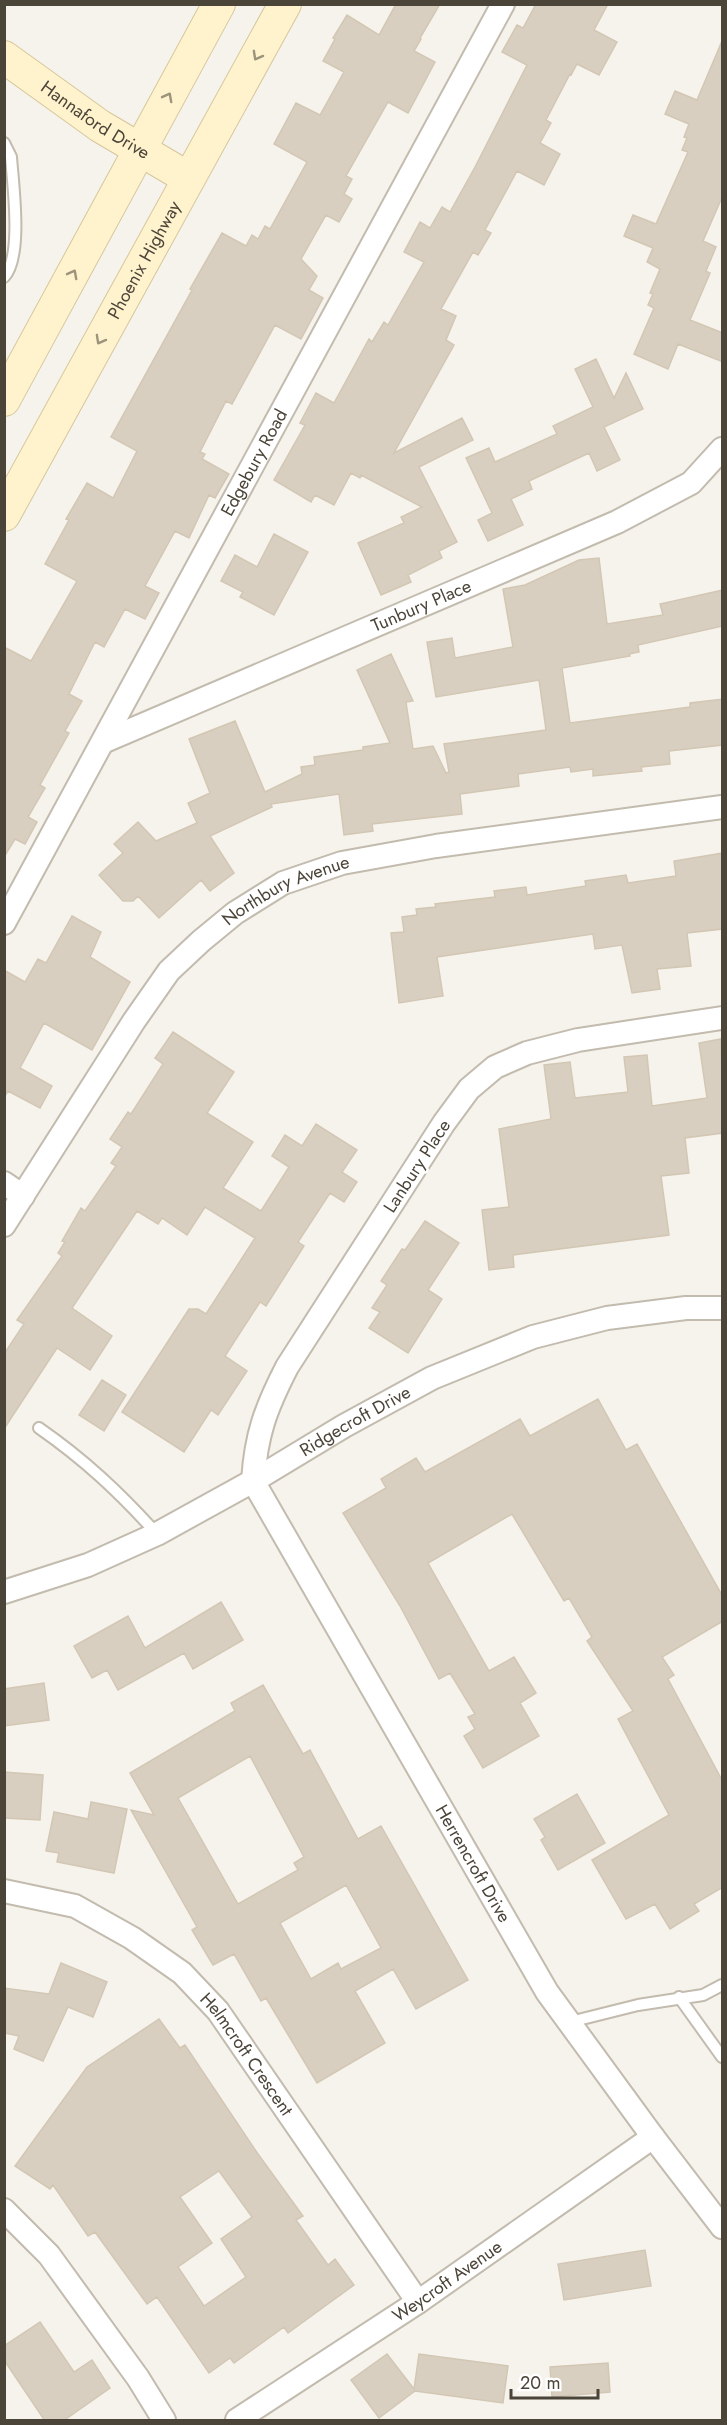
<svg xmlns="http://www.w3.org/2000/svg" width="727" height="2425" font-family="Jost,sans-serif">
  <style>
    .building { fill: #d8cfc1; stroke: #d3c7b4; stroke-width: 1.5; fill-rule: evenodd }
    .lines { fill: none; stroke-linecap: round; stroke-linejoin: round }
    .lane-casing { stroke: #c2bbae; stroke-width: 14 }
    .street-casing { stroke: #c2bbae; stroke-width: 26 }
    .secondary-casing { stroke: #d6c79b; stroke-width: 34 }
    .lane { stroke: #fff; stroke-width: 10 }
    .street { stroke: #fff; stroke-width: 22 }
    .secondary { stroke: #fff3cd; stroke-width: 32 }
    .oneway { stroke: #9c937c }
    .labels { text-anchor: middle; stroke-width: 5; stroke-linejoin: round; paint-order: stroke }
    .street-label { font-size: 18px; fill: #4b4439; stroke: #fff }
  </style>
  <rect width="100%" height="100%" fill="#f6f3ec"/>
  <path class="building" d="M396,4H440L420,38L421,39L414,51L435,62L408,113L388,102L346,176L352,179L344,194L352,199L339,222L326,215L301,259L317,276L309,290L323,298L301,339L275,325L232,404L226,401L200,452L205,454L202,459L229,474L215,498L209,495L189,538L175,531L145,586L159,593L145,619L125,609L104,647L95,642L69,694L82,701L65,731L69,733L40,785L45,788L28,817L37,822L25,844L15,839L4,857V647L31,661L77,581L45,564L69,520L66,519L87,483L113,498L137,451L111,437L192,290L190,289L222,233L246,246L252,235L258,239L265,226L270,229L307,162L274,144L296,103L320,115L344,72L323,61L335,39L333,38L347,15L379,35Z
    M536,4H608L594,30L617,42L599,75L577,64L571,75L570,74L546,120L551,123L540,143L560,154L544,185L517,171L485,230L491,233L478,255L473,252L441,309L456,316L446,340L454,345L394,453L462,418L473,440L419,467L457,542L439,551L442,558L408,575L411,582L381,595L358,543L404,523L401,517L422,507L361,475L360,478L351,473L334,505L315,495L311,502L274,480L305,425L300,423L316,393L334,403L369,339L372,342L384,322L388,325L424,262L404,252L420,222L430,228L442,207L450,212L475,167L527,65L502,52L517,25L523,28Z
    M722,41L723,195L703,241L716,247L706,271L710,273L690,320L723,333V362L678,344L668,369L634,354L654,308L648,305L653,294L650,293L660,269L647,262L653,248L624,236L633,215L656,224L688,152L682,150L687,138L684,137L689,124L665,114L675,91L697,100Z
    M596,359L614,398L626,373L643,409L604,427L620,460L597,471L589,453L529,481L532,489L511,499L523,525L488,541L478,520L492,513L466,458L489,448L495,462L557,434L553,426L593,407L575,369Z
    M274,534L308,552L274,615L240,597L243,592L221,581L235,555L257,567Z
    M599,558L607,624L663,615L660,604L723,590V626L638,645L639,652L629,654L630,656L562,668L570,723L690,707V703L723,699V745L669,751L670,764L641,767L642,771L593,776V769L571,772L570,767L518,774L519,786L460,794L462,814L372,824L373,831L344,835L339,794L271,804L272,807L210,836L234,873L210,891L201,880L159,918L138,896L133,901H123L99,875L123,853L114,844L138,822L156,841L197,823L188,803L210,793L189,739L235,721L265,792L302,774L301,767L315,765L314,757L363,750V747L390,743L357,670L391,654L413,701L406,702L413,749L433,746L446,773L449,772L444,744L546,730L539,680L436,697L427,642L452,638L455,658L513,647L503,589L525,585L579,560Z
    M723,853V929L687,933L691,966L657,969L660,989L632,993L622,945L595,949L593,934L437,957L443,996L399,1003L391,933L404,932L402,917L417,915L416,909L436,907L435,904L495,897L494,891L526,887L527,895L586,886L585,881L626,875L628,883L676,876L674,861Z
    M72,916L101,932L90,957L130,982L92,1050L44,1023L20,1068L52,1086L40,1108L8,1091L4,1098V970L25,982L38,959L46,963Z
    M173,1032L234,1072L207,1113L253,1142L223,1188L261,1211L289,1167L272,1156L285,1135L302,1146L316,1124L357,1150L342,1172L357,1182L344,1202L330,1193L298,1242L304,1246L266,1306L260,1302L225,1356L247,1371L218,1415L211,1410L184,1452L122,1412L189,1309H198L206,1314L255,1238L205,1207L187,1235L162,1218L158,1224L137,1211L72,1308L112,1336L90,1370L57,1348L4,1429V1354L24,1324L17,1320L62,1256L58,1253L65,1242L62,1241L81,1208L85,1211L116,1166L111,1163L122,1147L110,1139L128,1112L131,1114L163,1064L155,1058Z
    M721,1039L723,1133L685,1138L689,1173L661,1176L669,1235L513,1255L514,1267L489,1270L482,1210L509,1207L499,1129L551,1119L544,1065L570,1062L575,1098L628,1092L624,1057L647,1055L652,1106L707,1098L699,1043Z
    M425,1221L459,1243L428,1290L442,1299L408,1353L369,1328L380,1312L372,1308L387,1285L381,1281L402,1249L405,1250Z
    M102,1380L126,1395L104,1431L79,1415Z
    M598,1399L626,1450L637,1444L723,1597V1621L662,1657L674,1675L668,1679L723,1782V1887L694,1904L699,1911L670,1929L655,1904L626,1919L592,1860L669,1815L618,1719L633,1711L587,1641L592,1637L569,1598L564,1601L512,1514L428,1563L489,1671L514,1657L536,1693L520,1703L539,1736L483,1768L464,1736L475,1729L468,1717L475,1714L450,1673L439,1679L400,1606L343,1513L386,1488L381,1479L416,1458L425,1472L520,1419L530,1436Z
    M221,1602L243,1640L193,1669L184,1653L118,1690L107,1670L92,1678L74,1646L128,1616L145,1648Z
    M44,1683L49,1720L4,1726V1689Z
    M263,1685L303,1754L310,1750L358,1839L381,1826L468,1980L416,2009L393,1969L355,1991L385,2043L317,2083L266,1998L261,2001L234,1954L213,1965L192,1930L197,1927L131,1810L154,1815L130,1773L235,1711L231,1703ZM250,1756L304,1857L294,1863L298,1870L238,1904L178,1798ZM346,1885L381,1948L341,1969L338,1963L311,1979L280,1923Z
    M4,1772L43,1775L40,1820L4,1818Z
    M577,1794L605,1843L558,1870L541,1840L545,1837L534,1819Z
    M91,1802L127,1809L114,1873L57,1862L59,1853L46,1851L54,1812L88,1819Z
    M61,1963L107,1982L93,2017L68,2007L43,2061L14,2049L19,2036L4,2033V1988L49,1994Z
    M159,2019L180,2048L185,2045L258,2154L303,2216L296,2220L328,2265L335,2259L354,2285L288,2333L284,2327L234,2363L230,2358L209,2373L157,2297L147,2304L95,2232L88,2236L53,2185L50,2189L15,2166L87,2067ZM219,2171L252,2217L221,2239L246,2277L204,2306L178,2267L212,2243L180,2197Z
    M645,2250L651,2286L564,2300L558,2264Z
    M40,2322L74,2372L92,2360L110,2388L63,2421H45L4,2360V2346Z
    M387,2354L414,2389L419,2354L508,2366L503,2403L415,2391L379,2418L351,2380Z
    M608,2363L610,2392L552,2397L550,2367Z"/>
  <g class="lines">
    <g class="lane-casing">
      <path id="lane" d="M4,143L11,157C13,185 23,257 4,277
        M39,1428C85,1460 120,1493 157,1534
        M679,1997L722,2057
        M570,2022L638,2005L703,1995L722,1985"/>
    </g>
    <g class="street-casing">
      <g id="street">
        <path id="s1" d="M105,741L617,522L691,483L722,449"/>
        <path id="s2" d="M4,923L503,4"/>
        <path id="s3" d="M722,1018L578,1040L527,1053L495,1067L469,1089L444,1123L287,1367C266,1408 256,1434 253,1481L547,1992L653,2137L722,2227"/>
        <path d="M4,1183L23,1196"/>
        <path id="s4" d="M4,1225L134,1021L169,971L201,941L235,913L283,883L342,863L436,846L722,807"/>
        <path id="s5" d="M4,1592L88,1565L157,1534L253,1481L344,1426L432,1378L533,1337L607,1318L686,1308H722"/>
        <path id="s6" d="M4,1891L75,1906L132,1938L182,1973L218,2011L418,2302"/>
        <path d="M4,2210L49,2255L138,2378L164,2420"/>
        <path id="s7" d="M237,2420L418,2302L653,2137"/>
      </g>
    </g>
    <g class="secondary-casing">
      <g id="secondary">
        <path id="s8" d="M4,57L100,126L188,178"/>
        <path d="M4,400L219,4"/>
        <path id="s9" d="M4,515L285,4"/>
      </g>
    </g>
    <use href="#lane" class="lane"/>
    <use href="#street" class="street"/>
    <use href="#secondary" class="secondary"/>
  </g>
  <defs><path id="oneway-chevron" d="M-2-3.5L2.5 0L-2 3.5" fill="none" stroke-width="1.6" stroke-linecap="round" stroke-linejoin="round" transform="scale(1.5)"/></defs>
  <g class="oneway">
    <use href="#oneway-chevron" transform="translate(257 56) rotate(119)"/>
    <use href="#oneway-chevron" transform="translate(168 97) rotate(-62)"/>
    <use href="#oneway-chevron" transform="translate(73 274) rotate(-62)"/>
    <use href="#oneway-chevron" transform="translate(100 340) rotate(119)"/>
  </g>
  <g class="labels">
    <g class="street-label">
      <text dy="6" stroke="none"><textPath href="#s8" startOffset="111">Hannaford Drive</textPath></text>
      <text dy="6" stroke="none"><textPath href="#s9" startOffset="291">Phoenix Highway</textPath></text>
      <text dy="6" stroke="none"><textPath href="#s2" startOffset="524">Edgebury Road</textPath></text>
      <text dy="6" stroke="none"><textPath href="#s1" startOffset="344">Tunbury Place</textPath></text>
      <text dy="6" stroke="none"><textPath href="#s4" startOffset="447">Northbury Avenue</textPath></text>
      <text transform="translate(417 1166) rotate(-57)" y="6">Lanbury Place</text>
      <text dy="6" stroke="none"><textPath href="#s5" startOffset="392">Ridgecroft Drive</textPath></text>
      <text dy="6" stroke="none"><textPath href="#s3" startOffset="1161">Herrencroft Drive</textPath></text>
      <text dy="6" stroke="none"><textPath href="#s6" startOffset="303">Helmcroft Crescent</textPath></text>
      <text dy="6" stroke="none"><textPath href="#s7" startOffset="252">Weycroft Avenue</textPath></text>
    </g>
  </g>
  <rect width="727" height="2425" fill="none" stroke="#4b4439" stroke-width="12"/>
  <path d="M511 2389v9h87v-9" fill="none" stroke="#4b4439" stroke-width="3"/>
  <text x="520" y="2389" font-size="18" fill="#4b4439" stroke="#ffffff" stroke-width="4.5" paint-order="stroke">20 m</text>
</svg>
